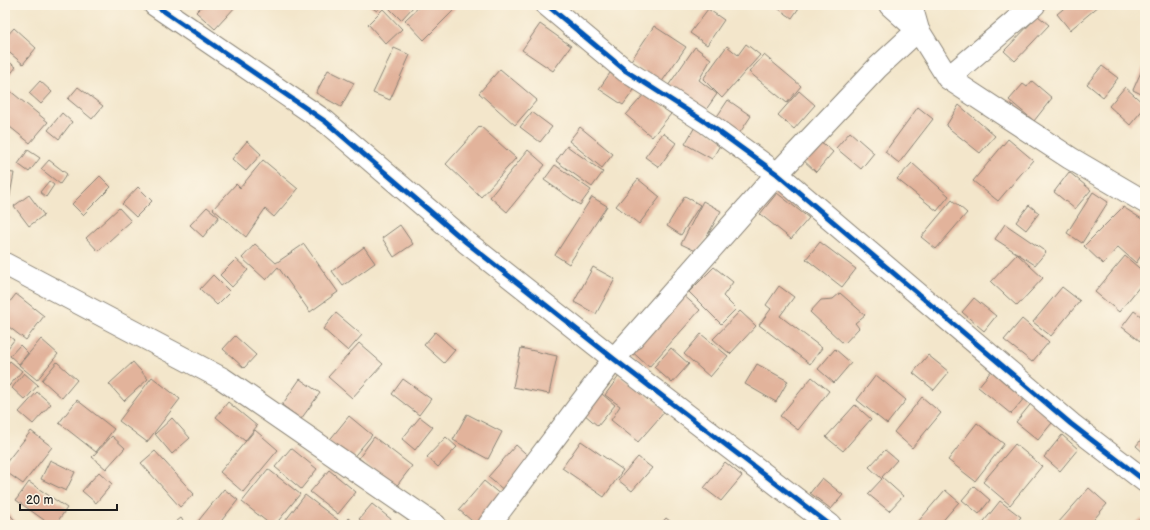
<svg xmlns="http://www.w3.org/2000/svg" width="1150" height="530" font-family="'Balsamiq Sans',sans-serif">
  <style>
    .building { fill: #e2b39b }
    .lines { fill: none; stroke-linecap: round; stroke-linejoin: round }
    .minor-casing { stroke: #888174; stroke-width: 24 }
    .minor { stroke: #fff; stroke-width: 22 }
    .cycleway-casing { stroke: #fcf5e5; stroke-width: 8 }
    .cycleway { stroke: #0057b8; stroke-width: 5 }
  </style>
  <rect width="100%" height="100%" fill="#fcf5e5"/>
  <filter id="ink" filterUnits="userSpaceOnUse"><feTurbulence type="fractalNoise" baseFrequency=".025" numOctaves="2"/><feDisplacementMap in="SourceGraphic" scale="8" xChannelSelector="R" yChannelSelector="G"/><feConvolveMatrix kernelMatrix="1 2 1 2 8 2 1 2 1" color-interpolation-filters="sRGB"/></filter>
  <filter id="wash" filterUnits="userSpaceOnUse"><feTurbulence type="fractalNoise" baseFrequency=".012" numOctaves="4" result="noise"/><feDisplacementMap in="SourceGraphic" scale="16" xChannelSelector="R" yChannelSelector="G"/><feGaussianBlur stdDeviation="0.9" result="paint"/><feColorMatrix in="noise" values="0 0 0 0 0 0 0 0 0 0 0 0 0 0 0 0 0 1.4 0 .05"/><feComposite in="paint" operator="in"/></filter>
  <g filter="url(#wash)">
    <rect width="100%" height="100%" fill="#f3e6cb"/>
    <g id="blocks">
      <path class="building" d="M203,5H237L215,29L196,12Z
        M368,5H381L377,11Z
        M389,5H413L414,6L401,20L388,7Z
        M421,5H451L455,9L424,40L405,20Z
        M773,5H801L792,18Z
        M1068,5H1100L1070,30L1057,14Z
        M383,9L402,29L386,44L368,24Z
        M708,9L724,20L707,45L690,33Z
        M1038,16L1049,25L1015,61L1004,51Z
        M540,24L571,46L553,71L522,50Z
        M654,26L686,47L661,83L630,62Z
        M14,28L36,48L23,64L5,49V38Z
        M746,44L760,55L722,98L703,79L727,46L738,55Z
        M695,47L711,59L699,80L717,94L705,111L668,86Z
        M394,48L410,55L390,100L373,93Z
        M764,55L801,86L787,103L749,72Z
        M5,59L16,67L5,81Z
        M1145,63V96L1133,90Z
        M1102,66L1118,78L1103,97L1087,84Z
        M500,69L537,100L515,125L479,93Z
        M328,70L354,83L341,107L316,93Z
        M610,73L634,90L623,105L599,89Z
        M40,81L52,92L41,104L29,93Z
        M1032,81L1052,98L1034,121L1009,100L1023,84L1027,87Z
        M78,87L103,106L92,119L68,99Z
        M1125,87L1145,105V107L1130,125L1109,106Z
        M9,90L48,122L30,143L5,123V96Z
        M799,91L815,105L794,129L778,115Z
        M646,92L671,114L652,137L626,115Z
        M728,100L751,116L739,134L716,118Z
        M959,105L995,136L980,153L946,126Z
        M918,107L933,119L899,163L885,152Z
        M532,112L552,127L540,142L520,127Z
        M62,113L72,122L59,139L48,130Z
        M696,125L723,140L712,159L685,144Z
        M480,126L516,158L481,197L446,164Z
        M580,127L613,154L602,168L569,141Z
        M850,132L874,153L861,169L836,148Z
        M663,133L676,143L659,167L645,157Z
        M818,139L833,152L816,172L801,158Z
        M1008,139L1033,160L998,201L973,181Z
        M247,141L261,154L246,171L232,159Z
        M567,146L603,172L592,187L556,161Z
        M28,150L40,158L29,172L18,164Z
        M528,150L545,165L507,212L490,197Z
        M49,160L67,174L60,184L41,169Z
        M263,160L298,189L274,217L265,209L246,237L213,209L236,184L240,188Z
        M912,163L949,196L937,211L897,179Z
        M555,165L591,190L580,205L544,180Z
        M5,172L14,173L6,217L5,216Z
        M1069,172L1091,190L1075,209L1054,192Z
        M100,176L111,187L83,215L72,204Z
        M638,179L660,197L639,224L616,206Z
        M49,181L54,185L46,197L40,192Z
        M138,187L152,201L136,217L122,204Z
        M1093,192L1108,202L1082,243L1067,233Z
        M777,193L809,218L791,239L760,214Z
        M29,195L44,215L29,226L14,206Z
        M685,196L700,205L681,235L667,226Z
        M592,197L607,206L569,264L555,255Z
        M952,200L967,213L936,249L921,237Z
        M703,201L721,211L698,252L681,244Z
        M1029,205L1039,213L1026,230L1016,222Z
        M207,207L219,217L203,237L190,225Z
        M1123,207L1145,221V250L1136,263L1118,247L1103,264L1084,246Z
        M119,208L131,221L98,251L86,238Z
        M1005,224L1046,252L1035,265L995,239Z
        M400,225L413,244L394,257L382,238Z
        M820,242L856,269L842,287L806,259Z
        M255,244L276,263L304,244L338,292L310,312L278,267L266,280L242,258Z
        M364,247L375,263L343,286L332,271Z
        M1017,254L1043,278L1017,306L991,282Z
        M1125,256L1145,273V280L1119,312L1095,292Z
        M236,259L248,270L232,287L220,275Z
        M593,267L615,279L596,314L574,302Z
        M714,267L733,282L723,296L736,309L721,324L689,292Z
        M213,275L230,292L217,305L200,289Z
        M779,286L794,297L780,316L822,348L810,364L759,325L771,309L766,305Z
        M1062,287L1080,301L1051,336L1033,322Z
        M680,292L700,310L649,367L629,349Z
        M840,293L865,315L855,323L859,328L844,344L810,312L821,300L833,299Z
        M16,294L44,316L26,340L5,324V308Z
        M974,298L996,316L984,331L962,312Z
        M740,311L756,326L730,354L713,339Z
        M1134,311L1145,319V335L1140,341L1122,327Z
        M336,313L362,335L348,351L323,329Z
        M1022,319L1049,342L1032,362L1004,340Z
        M435,332L455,350L444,363L424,345Z
        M5,333L14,340L5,352Z
        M701,334L728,356L710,377L684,354Z
        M235,336L256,355L244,368L223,349Z
        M41,339L58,354L37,380L19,365Z
        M359,343L383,364L352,398L328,377Z
        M20,345L28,353L19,364L10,356Z
        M521,348L557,356L549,394L513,387Z
        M671,348L689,364L672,383L654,367Z
        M835,349L851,363L834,383L818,369Z
        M928,355L949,372L934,390L913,373Z
        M10,361L22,371L9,386L5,383V367Z
        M57,362L77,380L62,398L42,380Z
        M133,362L148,379L124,401L109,384Z
        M757,364L788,381L776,402L745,384Z
        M992,370L1025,397L1011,414L978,387Z
        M24,373L38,385L25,400L12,388Z
        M876,375L906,400L887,424L857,400Z
        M619,376L666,410L638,442L611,420L620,406L605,395Z
        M152,377L180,399L147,442L119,421Z
        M812,377L829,391L798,430L780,416Z
        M300,379L320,393L301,419L282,405Z
        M403,379L431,399L419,415L392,394Z
        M37,392L51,404L33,424L19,412Z
        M602,394L615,405L598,426L584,414Z
        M922,397L941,413L912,448L894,432Z
        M77,400L114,429L96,452L59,423Z
        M1034,400L1056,418L1038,440L1016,422Z
        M228,402L257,426L245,441L216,417Z
        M855,405L871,419L843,451L826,437Z
        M467,414L502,432L488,459L453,440Z
        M349,416L372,435L351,460L328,442Z
        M420,417L433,427L415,450L402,439Z
        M172,418L190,438L172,454L155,434Z
        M977,423L1004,444L975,481L948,460Z
        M255,430L278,450L243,492L220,472Z
        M31,431L52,447L23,484L5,471V464Z
        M1062,435L1078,449L1060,471L1044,457Z
        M1145,435V454L1136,446Z
        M112,436L125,448L106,469L92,457Z
        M374,437L412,466L395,488L359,458Z
        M446,437L457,447L438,467L427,457Z
        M581,441L623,470L604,497L562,468Z
        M1015,444L1042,466L1010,505L983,482Z
        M516,445L533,460L505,491L488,477Z
        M291,448L317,469L301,489L275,467Z
        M885,450L897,460L882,477L903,496L889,511L868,494L882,479L869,467Z
        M155,451L194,494L180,507L141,463Z
        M638,457L652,468L632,491L618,480Z
        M50,460L75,472L66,491L41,479Z
        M725,462L742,476L721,501L704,488Z
        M268,469L300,494L275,525H271L242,502Z
        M329,470L356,492L338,514L310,492Z
        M99,472L112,484L96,503L82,491Z
        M822,478L843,495L831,509L810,493Z
        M484,481L502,496L477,525L459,510Z
        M29,482L67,508L55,525H51L16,500Z
        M974,486L990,500L979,514L962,500Z
        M1089,488L1107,504L1089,525H1060L1058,523Z
        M224,489L238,500L218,525H195Z
        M945,490L959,502L939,525H920L917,523Z
        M305,495L338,520L334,525H282Z
        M1000,501L1021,517L1014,525H981Z
        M372,504L392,520L389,525H367L359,519Z
        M5,509L19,525H5Z
        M181,518L186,525H172Z
        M348,518L357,525H343Z
        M666,518L675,525H660Z
        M1142,518L1145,525H1132Z"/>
    </g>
  </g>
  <g filter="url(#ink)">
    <use href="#blocks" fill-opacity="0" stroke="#888174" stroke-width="1"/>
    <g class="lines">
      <g class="minor-casing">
        <path id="minor" d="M155,5L326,122L466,242L614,359L830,525
          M547,5L626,71L707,123L777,174L1071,424L1145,481
          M890,5L918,30L948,78L1070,158L1145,202
          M948,78L1034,5
          M5,264L223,379L435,525
          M489,525L614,359L777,174L877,68L918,30L911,5"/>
      </g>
      <use href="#minor" class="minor"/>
      <g class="cycleway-casing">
        <path id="cycleway" d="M155,5L326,122L466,242L614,359L830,525
          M547,5L626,71L707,123L777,174L1071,424L1145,481"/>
      </g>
      <use href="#cycleway" class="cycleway"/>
    </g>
  </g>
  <rect width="1150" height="530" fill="none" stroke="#fcf5e5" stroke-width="20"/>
  <path d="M20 504v6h97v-6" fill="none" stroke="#1c1c1c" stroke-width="2"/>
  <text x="26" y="504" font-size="12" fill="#1c1c1c" stroke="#fcf5e5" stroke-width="3" paint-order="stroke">20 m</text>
</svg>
